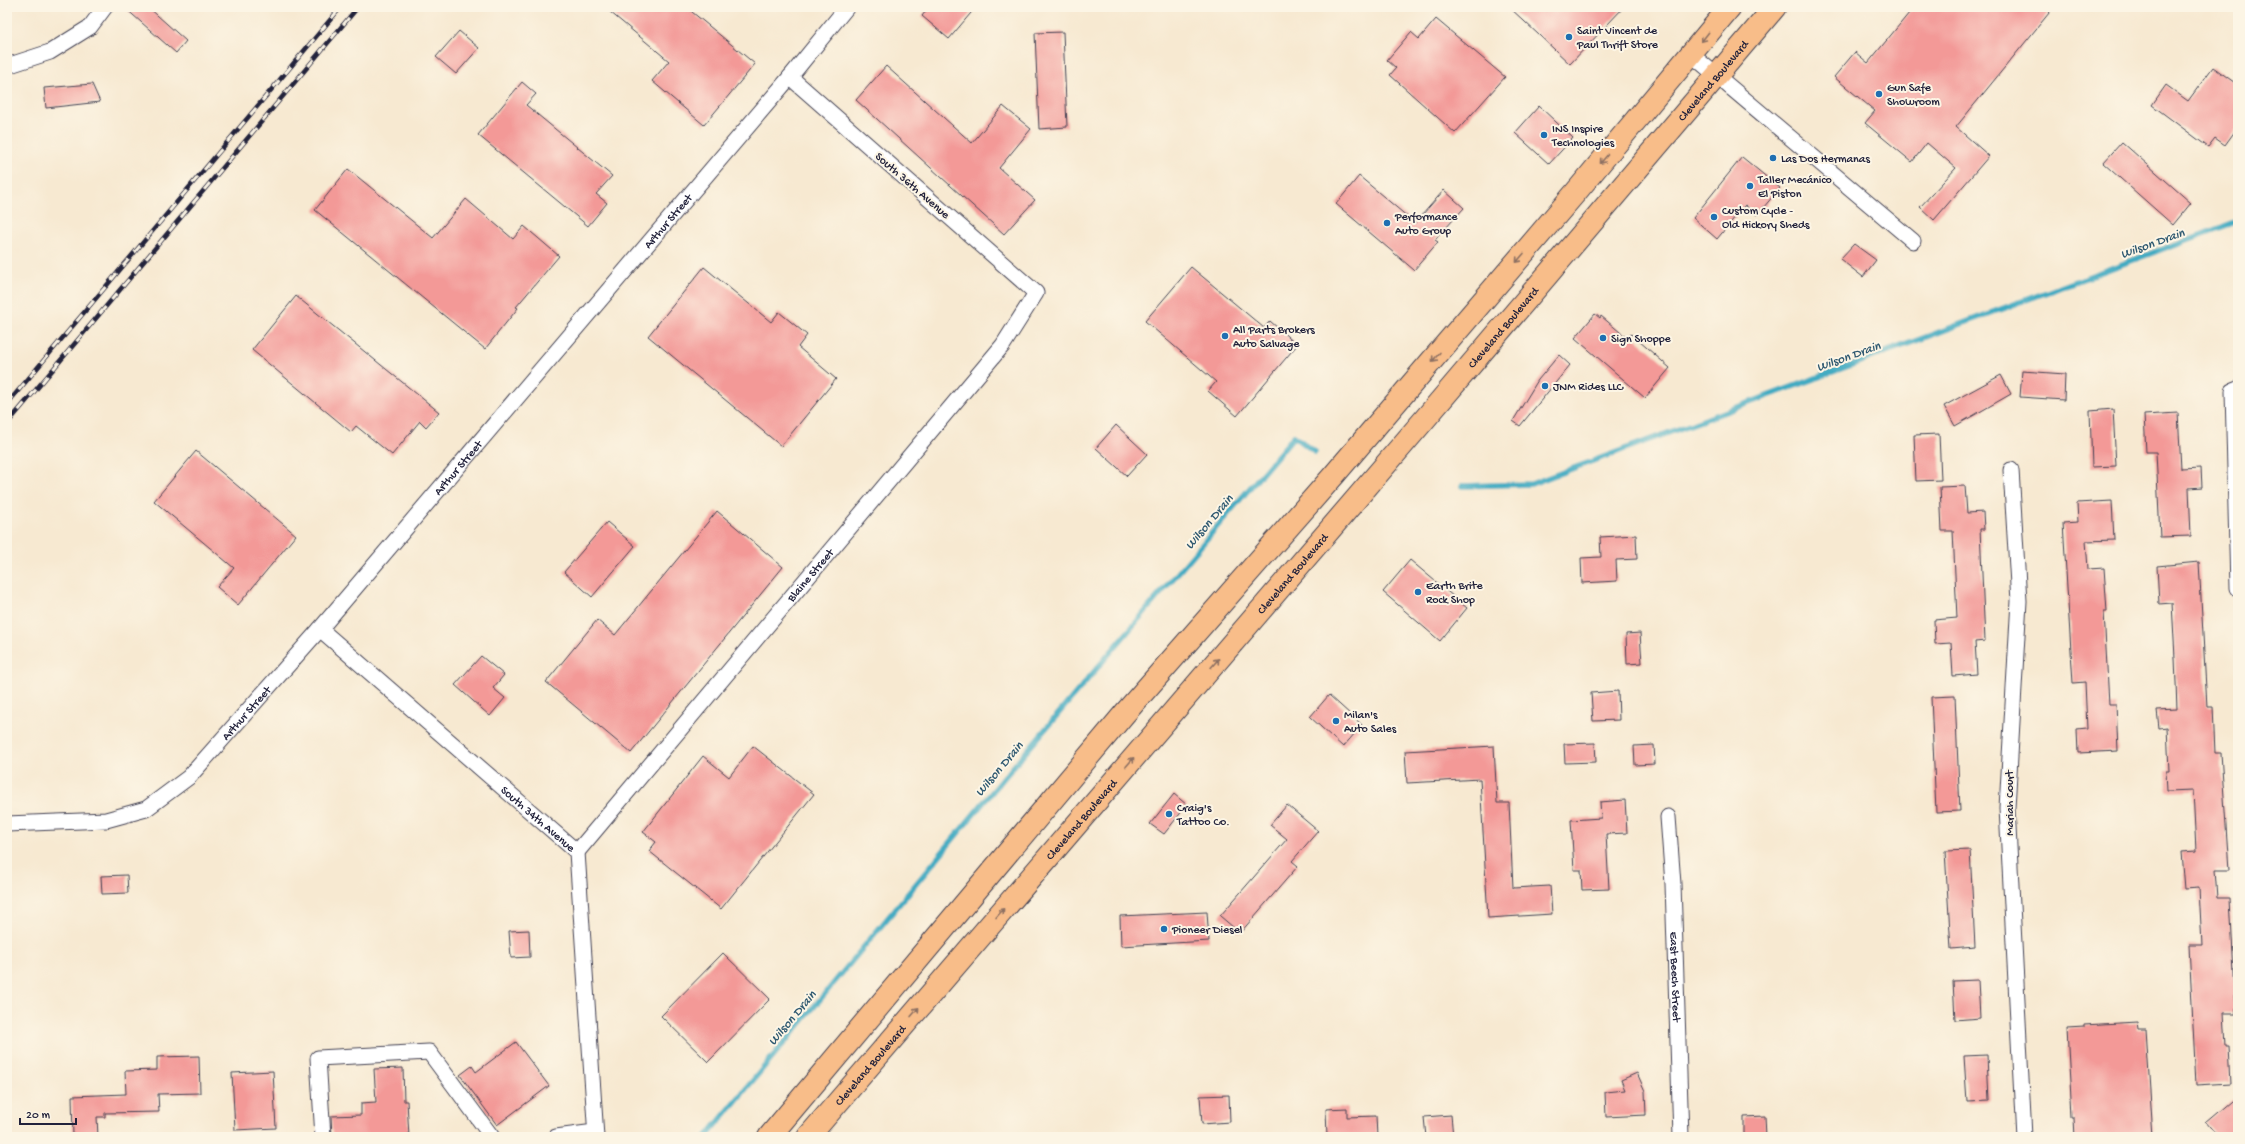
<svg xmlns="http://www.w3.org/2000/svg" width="2245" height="1144" font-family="'Gochi Hand',sans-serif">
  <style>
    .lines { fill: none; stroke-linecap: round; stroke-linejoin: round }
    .stream { stroke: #42abc2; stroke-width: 5.5 }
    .building { fill: #f39997 }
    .minor-casing { stroke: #424052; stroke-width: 17 }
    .primary-casing { stroke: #424052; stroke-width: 24 }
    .minor { stroke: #fff; stroke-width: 15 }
    .primary { stroke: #f8bd89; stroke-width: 22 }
    .rail-casing { stroke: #22223b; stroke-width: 4.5 }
    .rail { stroke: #fcf5e5; stroke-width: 3; stroke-dasharray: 9; stroke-linecap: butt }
    .oneway { stroke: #8d7062 }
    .poi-dot { fill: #1f6fb2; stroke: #fcf5e5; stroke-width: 1.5 }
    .labels { text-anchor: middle; stroke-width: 4; stroke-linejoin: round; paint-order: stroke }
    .poi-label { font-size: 12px; fill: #22223b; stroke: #fcf5e5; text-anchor: start }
    .street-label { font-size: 12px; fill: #22223b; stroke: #fcf5e5 }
    .water-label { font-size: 13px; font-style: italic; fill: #2f5971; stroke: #fcf5e5 }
  </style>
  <rect width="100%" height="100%" fill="#fcf5e5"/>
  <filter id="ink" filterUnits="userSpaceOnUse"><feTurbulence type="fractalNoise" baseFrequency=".025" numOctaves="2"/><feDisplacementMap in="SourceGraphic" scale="8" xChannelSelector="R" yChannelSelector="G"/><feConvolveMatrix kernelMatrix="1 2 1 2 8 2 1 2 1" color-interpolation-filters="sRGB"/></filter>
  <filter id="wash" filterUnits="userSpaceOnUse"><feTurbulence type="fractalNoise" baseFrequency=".012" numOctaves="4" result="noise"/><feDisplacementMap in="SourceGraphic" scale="16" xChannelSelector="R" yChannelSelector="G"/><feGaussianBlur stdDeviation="0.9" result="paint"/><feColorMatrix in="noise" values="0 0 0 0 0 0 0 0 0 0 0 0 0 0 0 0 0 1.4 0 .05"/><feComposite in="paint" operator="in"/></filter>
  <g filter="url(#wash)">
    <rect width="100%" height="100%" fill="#f7e9d1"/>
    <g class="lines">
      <path class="stream" d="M1462,486L1531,484L2238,221
        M706,1137L1003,779L1294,436L1315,452"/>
    </g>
    <g id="blocks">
      <path class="building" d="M124,7H148L186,41L176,53Z
        M604,7H686L755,64L704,125L652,81L669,61Z
        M929,7H976L949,39L922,16Z
        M1509,7H1624L1570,64Z
        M1914,7H2054L1956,127L1989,156L1934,220L1920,207L1956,168L1927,143L1912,162L1865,123L1875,111L1834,77L1855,52L1868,63Z
        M1436,19L1505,77L1455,133L1390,75L1396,68L1387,60L1411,32L1419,39Z
        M459,31L479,48L456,74L436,57Z
        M1063,32L1067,127L1039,129L1035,33Z
        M886,66L972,143L1003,106L1031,129L999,168L1035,200L1004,234L856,100Z
        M2213,67L2238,85V127L2225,145L2215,138L2208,147L2152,105L2166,85L2188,101Z
        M522,82L536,94L526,105L612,176L596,194L607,203L588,226L478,135Z
        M92,84L100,102L46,108L44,88Z
        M1539,106L1573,138L1549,164L1515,133Z
        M2122,142L2191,203L2173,225L2103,163Z
        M1742,157L1780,188L1757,215L1745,205L1717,239L1693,218Z
        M348,169L433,238L466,199L513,239L524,226L559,256L516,307L518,308L485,349L315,210Z
        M1359,176L1415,223L1444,190L1464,208L1435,240L1438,242L1414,270L1336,204Z
        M1854,244L1876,260L1863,277L1840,259Z
        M704,267L771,322L779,312L807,335L798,347L836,379L781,446L648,336Z
        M1191,267L1264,328L1270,321L1297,345L1237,416L1208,391L1216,382L1145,321Z
        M296,296L439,412L426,427L420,421L392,455L356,426L351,432L252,350Z
        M1595,314L1600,318L1601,316L1627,338L1631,334L1670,368L1645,398L1575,338Z
        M1559,355L1570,365L1520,426L1513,421L1538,380Z
        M2022,371L2065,374L2064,400L2020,397Z
        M2001,375L2011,394L1955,426L1944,406Z
        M2113,409L2116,466L2092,467L2090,411Z
        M2178,413L2181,469L2201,468L2202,487L2189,488L2191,536L2160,537L2156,452H2146L2144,415Z
        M1116,425L1147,454L1127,476L1096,448Z
        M1939,434L1941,480L1916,481L1914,435Z
        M196,451L296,535L238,605L217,587L234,568L154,501Z
        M1965,486L1967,513L1983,512L1984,529H1980L1985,641L1975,642L1977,674L1953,676L1951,643L1935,644L1934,620L1957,618L1953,531H1942L1940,487Z
        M2112,501L2114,540L2086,541L2088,569L2104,568L2107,612H2104L2109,704H2116L2118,751L2078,753L2077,730L2087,729L2085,682L2073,683L2063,523L2078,522L2077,503Z
        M717,511L783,567L631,753L546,682L597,620L615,635Z
        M607,522L635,546L592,597L564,572Z
        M1636,535L1637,559L1616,560L1617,581L1582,583L1581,558L1601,557L1600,537Z
        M1410,560L1467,608L1440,641L1383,592Z
        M2199,562L2207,707H2213L2215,753H2221L2229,870H2215L2217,898H2230L2236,1013H2223L2225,1046H2228L2230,1083L2196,1085L2189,945H2202L2199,888L2185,889L2182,852L2196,851L2193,790L2167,791L2166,771H2169L2167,727L2159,728L2157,710L2177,709L2175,658L2172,603L2159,604L2157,566Z
        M1640,633L1642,663L1627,664L1626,634Z
        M481,656L504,675L493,688L505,698L490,716L455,685Z
        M1618,691L1619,720L1593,721L1591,693Z
        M1329,695L1362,725L1343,747L1310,717Z
        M1955,696L1960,811L1936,812L1931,697Z
        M1595,743L1596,762L1565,763L1564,744Z
        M1654,745L1655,764L1635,765L1634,746Z
        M753,746L814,794L721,909L649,851L656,842L643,832L703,756L729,777Z
        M1494,746L1497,803H1509L1513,888L1550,886L1552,914L1488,918L1480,779L1407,783L1405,751Z
        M1174,794L1187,805L1164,834L1150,824Z
        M1625,800L1627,833L1606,834L1609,889L1582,890L1581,870H1574L1571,820L1601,818L1600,802Z
        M1287,805L1318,831L1292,861L1298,866L1240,933L1220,916L1287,839L1270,825Z
        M1970,850L1975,947L1951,949L1945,851Z
        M127,875L128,893L102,894L101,876Z
        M1207,912L1209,941L1121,946L1120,916Z
        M529,930L530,957L511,958L509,931Z
        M723,953L770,999L708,1062L661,1016Z
        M1978,980L1980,1018L1955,1020L1953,981Z
        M2137,1022L2138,1029H2146L2153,1137H2075L2074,1117H2072L2067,1029L2084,1028V1025Z
        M516,1042L549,1086L497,1125L460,1075L472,1066L476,1072Z
        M1987,1055L1989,1101L1967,1102L1964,1056Z
        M199,1056L200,1093L158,1094L159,1112L105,1113V1117H97L98,1137H73L72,1096L126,1094L125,1071L157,1070V1057Z
        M403,1068L404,1101H407L409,1137H332L331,1116L361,1115V1103L376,1102L374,1069Z
        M273,1071L276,1128L235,1130L232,1073Z
        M1637,1073L1645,1091L1646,1115L1606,1117L1605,1092L1625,1090L1621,1080Z
        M1229,1095L1230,1122L1202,1124L1200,1096Z
        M2238,1096V1137H2218L2206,1123Z
        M1347,1108V1117L1376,1116L1377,1137H1327L1326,1109Z
        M1451,1115L1453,1137H1426L1424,1117Z
        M1765,1116L1766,1137H1744V1117Z"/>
    </g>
  </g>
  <g filter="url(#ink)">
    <use href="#blocks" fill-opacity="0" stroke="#424052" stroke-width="1"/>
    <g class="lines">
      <g class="minor-casing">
        <g id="minor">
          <path d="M1692,55L1913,241"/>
          <path d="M7,66L50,52L90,27L105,7"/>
          <path d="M2238,389L2233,391L2238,588"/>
          <path d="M2011,470L2019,601L2007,808L2024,1137"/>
          <path id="s1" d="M320,629L577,852L596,1137"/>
          <path id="s2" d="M1668,817L1673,884L1681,1137"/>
          <path id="s3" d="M7,824L106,820L146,809L189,777L320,629L790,77L847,7"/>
          <path id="s4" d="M577,852L1003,345L1036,293L790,77"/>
          <path d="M323,1137L318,1058L429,1052L492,1137"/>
          <path d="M556,1137L595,1132"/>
        </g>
      </g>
      <g class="primary-casing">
        <g id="primary">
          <path d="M769,1137L1125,713L1334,475L1576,192L1730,7"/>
          <path id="s5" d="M808,1137L1424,420L1775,7"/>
        </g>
      </g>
      <use href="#minor" class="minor"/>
      <use href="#primary" class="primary"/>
      <g class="rail-casing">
        <path id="rail" d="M7,404L341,7
          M7,424L358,7"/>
      </g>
      <use href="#rail" class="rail"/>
    </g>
    <defs><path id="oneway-shaft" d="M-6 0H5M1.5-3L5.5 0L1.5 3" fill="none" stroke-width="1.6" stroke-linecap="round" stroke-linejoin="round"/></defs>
    <g class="oneway">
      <use href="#oneway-shaft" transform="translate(1705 37) rotate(128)"/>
      <use href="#oneway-shaft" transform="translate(1604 159) rotate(130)"/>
      <use href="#oneway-shaft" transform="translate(1520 258) rotate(131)"/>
      <use href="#oneway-shaft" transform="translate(1436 357) rotate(131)"/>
      <use href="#oneway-shaft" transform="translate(1215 663) rotate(-49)"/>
      <use href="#oneway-shaft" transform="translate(1130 762) rotate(-49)"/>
      <use href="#oneway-shaft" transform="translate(1000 913) rotate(-49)"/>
      <use href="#oneway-shaft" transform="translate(915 1012) rotate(-49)"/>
    </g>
  </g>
  <g class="poi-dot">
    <circle cx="1569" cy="37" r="4"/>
    <circle cx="1879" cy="94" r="4"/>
    <circle cx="1544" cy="135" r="4"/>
    <circle cx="1773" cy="158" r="4"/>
    <circle cx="1750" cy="186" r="4"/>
    <circle cx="1714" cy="217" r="4"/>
    <circle cx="1387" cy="223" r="4"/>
    <circle cx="1225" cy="336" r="4"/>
    <circle cx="1603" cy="338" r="4"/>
    <circle cx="1545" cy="386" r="4"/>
    <circle cx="1418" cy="592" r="4"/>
    <circle cx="1336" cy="721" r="4"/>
    <circle cx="1169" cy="814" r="4"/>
    <circle cx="1164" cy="929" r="4"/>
  </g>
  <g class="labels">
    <g class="poi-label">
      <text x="1577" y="34">Saint Vincent de<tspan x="1577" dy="14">Paul Thrift Store</tspan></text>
      <text x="1887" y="91">Gun Safe<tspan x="1887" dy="14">Showroom</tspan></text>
      <text x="1552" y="132">INS Inspire<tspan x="1552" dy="14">Technologies</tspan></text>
      <text x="1781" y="162">Las Dos Hermanas</text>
      <text x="1758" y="183">Taller Mecánico<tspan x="1758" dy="14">El Piston</tspan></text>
      <text x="1722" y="214">Custom Cycle -<tspan x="1722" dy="14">Old Hickory Sheds</tspan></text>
      <text x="1395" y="220">Performance<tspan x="1395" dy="14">Auto Group</tspan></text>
      <text x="1233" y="333">All Parts Brokers<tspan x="1233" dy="14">Auto Salvage</tspan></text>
      <text x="1611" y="342">Sign Shoppe</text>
      <text x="1553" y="390">JNM Rides LLC</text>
      <text x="1426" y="589">Earth Brite<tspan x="1426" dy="14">Rock Shop</tspan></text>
      <text x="1344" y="718">Milan's<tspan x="1344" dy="14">Auto Sales</tspan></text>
      <text x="1177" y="811">Craig's<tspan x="1177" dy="14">Tattoo Co.</tspan></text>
      <text x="1172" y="933">Pioneer Diesel</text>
    </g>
    <g class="street-label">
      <text dy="4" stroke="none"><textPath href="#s5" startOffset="1391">Cleveland Boulevard</textPath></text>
      <text transform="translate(913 185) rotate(41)" y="4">South 36th Avenue</text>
      <text dy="4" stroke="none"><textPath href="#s3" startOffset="928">Arthur Street</textPath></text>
      <text dy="4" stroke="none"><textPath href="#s5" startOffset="1067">Cleveland Boulevard</textPath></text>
      <text dy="4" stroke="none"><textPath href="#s3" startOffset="604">Arthur Street</textPath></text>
      <text dy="4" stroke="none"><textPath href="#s5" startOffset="743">Cleveland Boulevard</textPath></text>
      <text dy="4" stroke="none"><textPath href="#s4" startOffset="362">Blaine Street</textPath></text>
      <text dy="4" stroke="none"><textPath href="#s3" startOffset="280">Arthur Street</textPath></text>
      <text transform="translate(2009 803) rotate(-90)" y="4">Mariah Court</text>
      <text dy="4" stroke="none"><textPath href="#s1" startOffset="289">South 34th Avenue</textPath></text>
      <text dy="4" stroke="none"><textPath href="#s5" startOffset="419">Cleveland Boulevard</textPath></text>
      <text dy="4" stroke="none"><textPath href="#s2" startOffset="160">East Beech Street</textPath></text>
      <text dy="4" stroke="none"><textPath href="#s5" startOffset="95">Cleveland Boulevard</textPath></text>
    </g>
    <g class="water-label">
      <text transform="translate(2152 242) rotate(-20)" y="5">Wilson Drain</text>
      <text transform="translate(1848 355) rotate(-20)" y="5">Wilson Drain</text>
      <text transform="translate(1208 521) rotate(-50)" y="5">Wilson Drain</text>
      <text transform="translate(998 768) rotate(-50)" y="5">Wilson Drain</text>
      <text transform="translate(791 1017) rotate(-50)" y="5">Wilson Drain</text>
    </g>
  </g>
  <rect width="2245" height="1144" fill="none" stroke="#fcf5e5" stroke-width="24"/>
  <path d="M20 1118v6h56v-6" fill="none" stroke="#22223b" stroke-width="2"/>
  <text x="26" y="1118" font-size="12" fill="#22223b" stroke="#fcf5e5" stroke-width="3" paint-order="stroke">20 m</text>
</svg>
